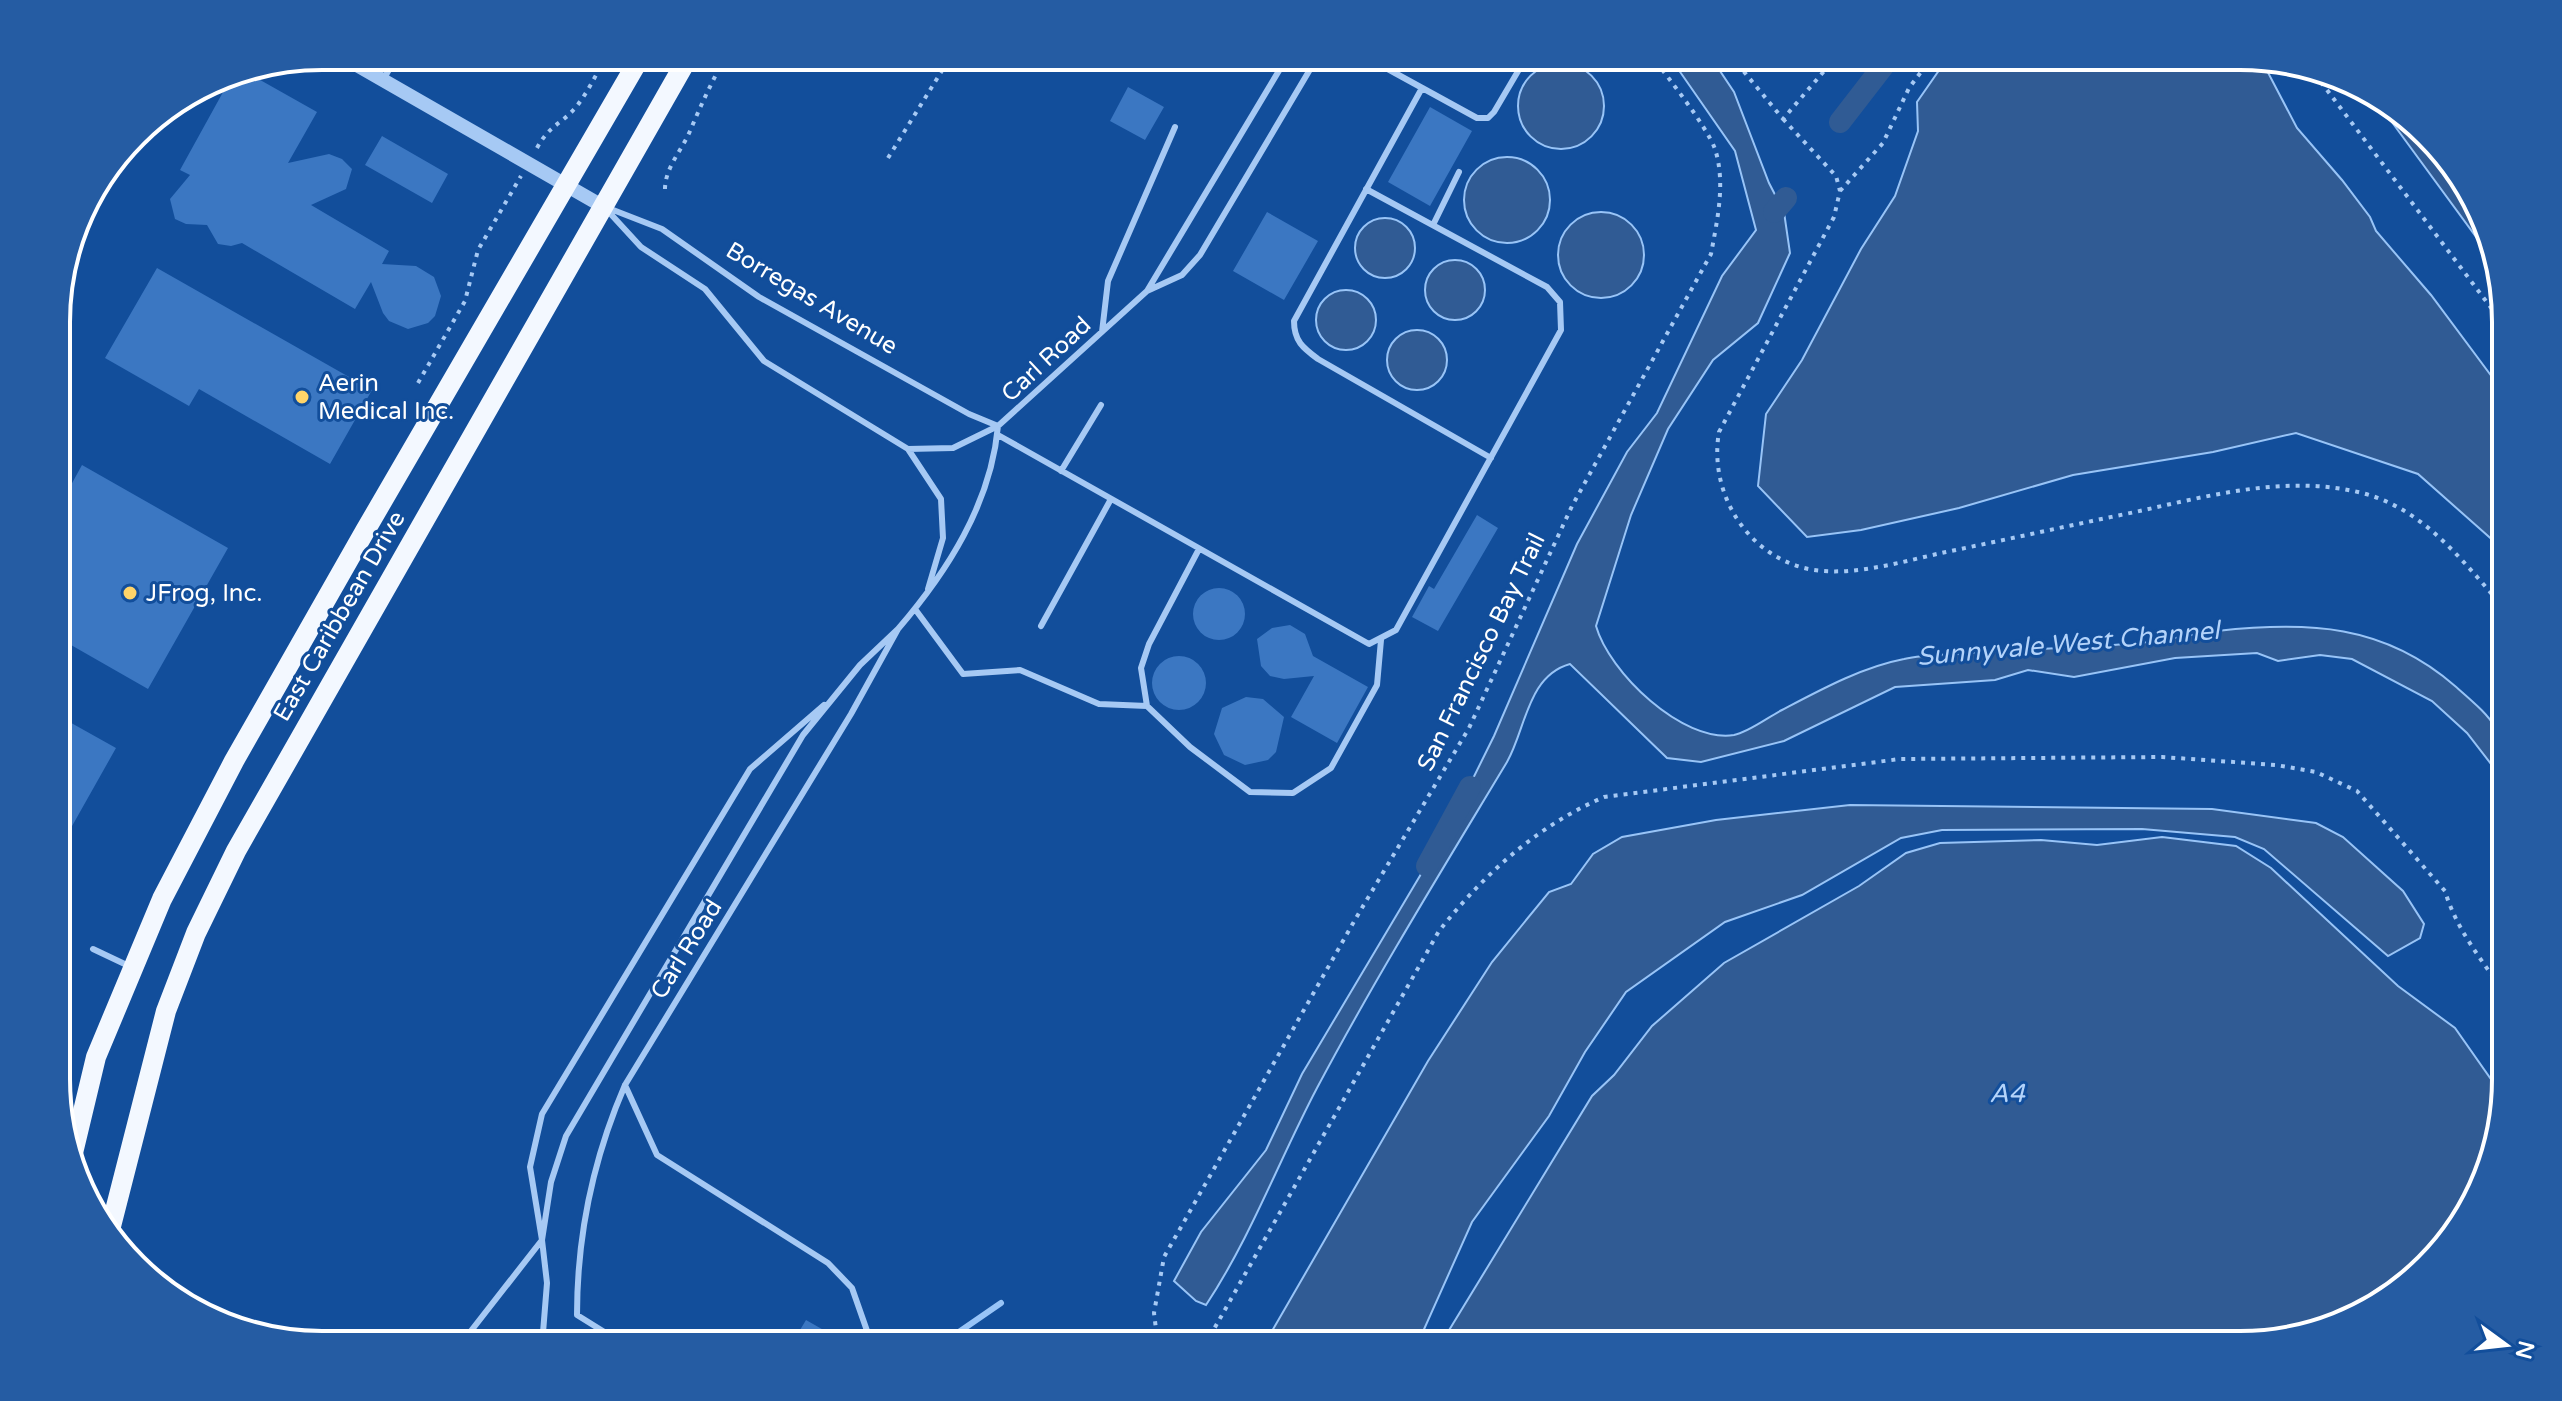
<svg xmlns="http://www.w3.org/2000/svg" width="2562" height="1401" font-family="'Varela Round',sans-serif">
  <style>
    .water { fill: #305b94; stroke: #98c4f7; stroke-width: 2 }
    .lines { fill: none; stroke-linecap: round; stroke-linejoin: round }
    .stream { stroke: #98c4f7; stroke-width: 6 }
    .canal { stroke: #305b94; stroke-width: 22 }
    .building { fill: #3b77c2 }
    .path { stroke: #a6c9f4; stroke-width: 4; stroke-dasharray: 4 6; stroke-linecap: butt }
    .service { stroke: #a6c9f4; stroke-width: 6 }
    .tertiary { stroke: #a6c9f4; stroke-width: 14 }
    .primary { stroke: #f3f8ff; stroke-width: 20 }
    .poi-dot { fill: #ffd469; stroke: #124e9b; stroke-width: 3 }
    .labels { text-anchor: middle; stroke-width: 6; stroke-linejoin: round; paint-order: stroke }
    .street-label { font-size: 24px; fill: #fff; stroke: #124e9b }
    .poi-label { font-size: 24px; fill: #fff; stroke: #124e9b; text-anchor: start }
    .water-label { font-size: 26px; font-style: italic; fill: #b3d3fa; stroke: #124e9b }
    .rim { fill: none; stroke: #fff; stroke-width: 4 }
  </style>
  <rect width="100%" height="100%" fill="#124e9b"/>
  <path class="water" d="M1669,56L1712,59L1734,92L1769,183L1784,212L1790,253L1758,323L1713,360L1668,429L1631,515L1596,626C1609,672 1682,743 1734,735C1749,732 1768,717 1782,710C1820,690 1862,667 1904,659C1922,655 1941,655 1959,654C2019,649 2079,648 2140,643C2166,641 2191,634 2217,631C2308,621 2384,624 2455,686C2495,721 2505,728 2505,782L2467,733L2432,701L2352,659L2320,655L2278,661L2257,653L2175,658L2074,677L2028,670L1995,680L1895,687L1784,741L1701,762L1667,758L1570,664C1527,676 1526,729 1507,762C1442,870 1376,977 1317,1088C1279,1160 1251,1237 1206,1305L1196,1301L1174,1281L1201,1232L1266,1150L1302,1074L1449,827L1494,736L1577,544L1627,452L1657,413L1722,276L1756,230L1735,151Z
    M1949,56H2240L2262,61L2297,128L2342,180L2370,217L2376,231L2431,295L2504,393L2505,551L2418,474L2296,433L2213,452L2073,475L1959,508L1861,530L1807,537L1758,486L1766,414L1802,360L1861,249L1895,196L1918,131L1917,102Z
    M1518 106a43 43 0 1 1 86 0a43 43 0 1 1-86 0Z
    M2375,99L2461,174L2493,260Z
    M1464 200a43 43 0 1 1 86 0a43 43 0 1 1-86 0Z
    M1558 255a43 43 0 1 1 86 0a43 43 0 1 1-86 0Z
    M1355 248a30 30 0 1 1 60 0a30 30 0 1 1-60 0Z
    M1425 290a30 30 0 1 1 60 0a30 30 0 1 1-60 0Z
    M1316 320a30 30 0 1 1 60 0a30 30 0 1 1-60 0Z
    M1387 360a30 30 0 1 1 60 0a30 30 0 1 1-60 0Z
    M1850,805L2212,809L2316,823L2343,837L2403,891L2424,924L2420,938L2388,956L2264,849L2235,837L2142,829L1942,830L1901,838L1802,895L1725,922L1626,992L1585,1052L1549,1116L1472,1222L1417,1345H1264L1428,1061L1492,962L1549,892L1571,884L1593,854L1622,837L1716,820Z
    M2162,837L2236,846L2271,868L2398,986L2455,1028L2502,1095L2478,1197L2387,1300L2257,1344L1440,1345L1592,1096L1614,1075L1652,1026L1724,963L1859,886L1906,853L1940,843L2041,840L2097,845Z"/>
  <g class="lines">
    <path class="stream" d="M940,1345L1001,1303"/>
    <path class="canal" d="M1840,122L1891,56
      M1774,212L1786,198
      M1427,866L1470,787"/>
  </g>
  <path class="building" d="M244,71L317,112L288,163L329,154L342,159L352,169L346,189L311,205L389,251L382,264L416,266L434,277L441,296L435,316L428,323L408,329L389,321L383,313L371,282L355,309L242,243L231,246L218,244L207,225L186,224L175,219L170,199L190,175L180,170L233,74Z
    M1128,87L1164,107L1145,140L1110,121Z
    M1430,107L1472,131L1430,206L1388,182Z
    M382,136L448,174L432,203L365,165Z
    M1267,212L1318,241L1284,300L1233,271Z
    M157,268L372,390L330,464L199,389L189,406L105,358Z
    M82,465L228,548L148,689L57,637V477L71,485Z
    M1477,515L1498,528L1438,631L1412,617L1429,586L1434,589Z
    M1193 614a26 26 0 1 1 52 0a26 26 0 1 1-52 0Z
    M1290,625L1305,634L1313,656L1368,687L1337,743L1291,717L1314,676L1284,679L1270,676L1261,666L1257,639L1272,628Z
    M1152 683a27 27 0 1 1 54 0a27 27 0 1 1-54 0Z
    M1246,697L1263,699L1284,717L1276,752L1268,760L1245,765L1224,755L1214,734L1222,708Z
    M57,715L116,748L58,851V771Z
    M806,1320L850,1345H791Z"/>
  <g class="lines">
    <path class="path" d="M1731,56L1783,119L1837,56
      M2315,74L2504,325
      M1783,119L1836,176L1840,191L1834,217L1719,432C1708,495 1750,560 1814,570C1857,576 1904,561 1946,552C2009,539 2072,525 2135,512C2208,496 2287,474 2362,493C2425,509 2464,563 2505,609
      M537,148C550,124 561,125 576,107C588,92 597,73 606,56
      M888,158L951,56
      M665,189C665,168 682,150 690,131C701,105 712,81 726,56
      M1840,191L1883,143L1909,88L1933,56
      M418,383L465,301L478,250L521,176
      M1158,1345L1154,1313L1164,1257L1356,918L1469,728L1572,506L1711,254C1717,221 1726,183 1715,149C1706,125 1668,78 1652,56
      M1205,1345L1439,931C1484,874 1537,826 1604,797L1900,759L2162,757L2276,765L2316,772L2357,791L2445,891C2456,929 2483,962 2506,995"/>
    <path class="service" d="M1364,56L1477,118H1488L1494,112L1527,56
      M383,80L397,56
      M1422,88L1294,321C1294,341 1303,348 1318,359L1491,458
      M608,208L662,229L759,297L969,414L998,426
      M607,210L641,247L705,289L764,361L908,449L941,499L943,538L928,589
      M1433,225L1459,172
      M1147,291L1182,275L1200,255L1318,56
      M1102,332L1108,281L1175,127
      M998,435L1369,644L1396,630L1561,330L1560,302L1547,287L1366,189
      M908,449L953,448L998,426
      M1061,471L1101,405
      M915,609L963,674L1020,670L1099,704L1147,706L1190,747L1250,792L1293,793L1331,768L1377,685L1381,640
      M1041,626L1111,499
      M898,629C947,572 991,504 998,426L1147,291L1280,69L1299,56
      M1147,706L1141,668L1149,644L1199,549
      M93,949L131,967
      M625,1085L657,1155L828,1263L852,1288L872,1345
      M460,1345L542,1240L530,1167L542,1114L750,769L824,705
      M542,1345L547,1283L542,1240L551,1182L566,1136L803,735L860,665L898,629L851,714L625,1085C593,1159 577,1234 577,1315L614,1338L611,1345"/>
    <path class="tertiary" d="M341,56L604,207"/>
    <path class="primary" d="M73,1153L96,1057L162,899L234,761L365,531L641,56
      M109,1234L166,1011L196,933L236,851L689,56"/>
  </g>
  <g class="poi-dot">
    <circle cx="302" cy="397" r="8"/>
    <circle cx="130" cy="593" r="8"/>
  </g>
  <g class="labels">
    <g class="street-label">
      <text transform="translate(812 298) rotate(31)" y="8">Borregas Avenue</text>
      <text transform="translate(1046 359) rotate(-43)" y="8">Carl Road</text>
      <text transform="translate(339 616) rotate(-60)" y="8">East Caribbean Drive</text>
      <text transform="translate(1481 652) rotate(-64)" y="8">San Francisco Bay Trail</text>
      <text transform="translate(686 949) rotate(-58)" y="8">Carl Road</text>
    </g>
    <g class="poi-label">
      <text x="318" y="391">Aerin<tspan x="318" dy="28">Medical Inc.</tspan></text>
      <text x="146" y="601">JFrog, Inc.</text>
    </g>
    <g class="water-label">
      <text transform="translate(2068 643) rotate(-5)" y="9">Sunnyvale West Channel</text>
      <text x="2007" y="1102">A4</text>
    </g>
  </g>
  <path d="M0 0H2562V1401H0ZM322 70H2240A252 252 0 0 1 2492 322V1079A252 252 0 0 1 2240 1331H322A252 252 0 0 1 70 1079V322A252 252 0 0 1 322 70Z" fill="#255ca3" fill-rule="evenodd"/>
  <path class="rim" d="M322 70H2240A252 252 0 0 1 2492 322V1079A252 252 0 0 1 2240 1331H322A252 252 0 0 1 70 1079V322A252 252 0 0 1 322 70Z"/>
  <g transform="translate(2506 1345) rotate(105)" stroke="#124e9b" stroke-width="6" paint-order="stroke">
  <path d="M0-6L14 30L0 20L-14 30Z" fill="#ffffff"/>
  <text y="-12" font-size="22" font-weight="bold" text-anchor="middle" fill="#ffffff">N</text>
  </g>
</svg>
